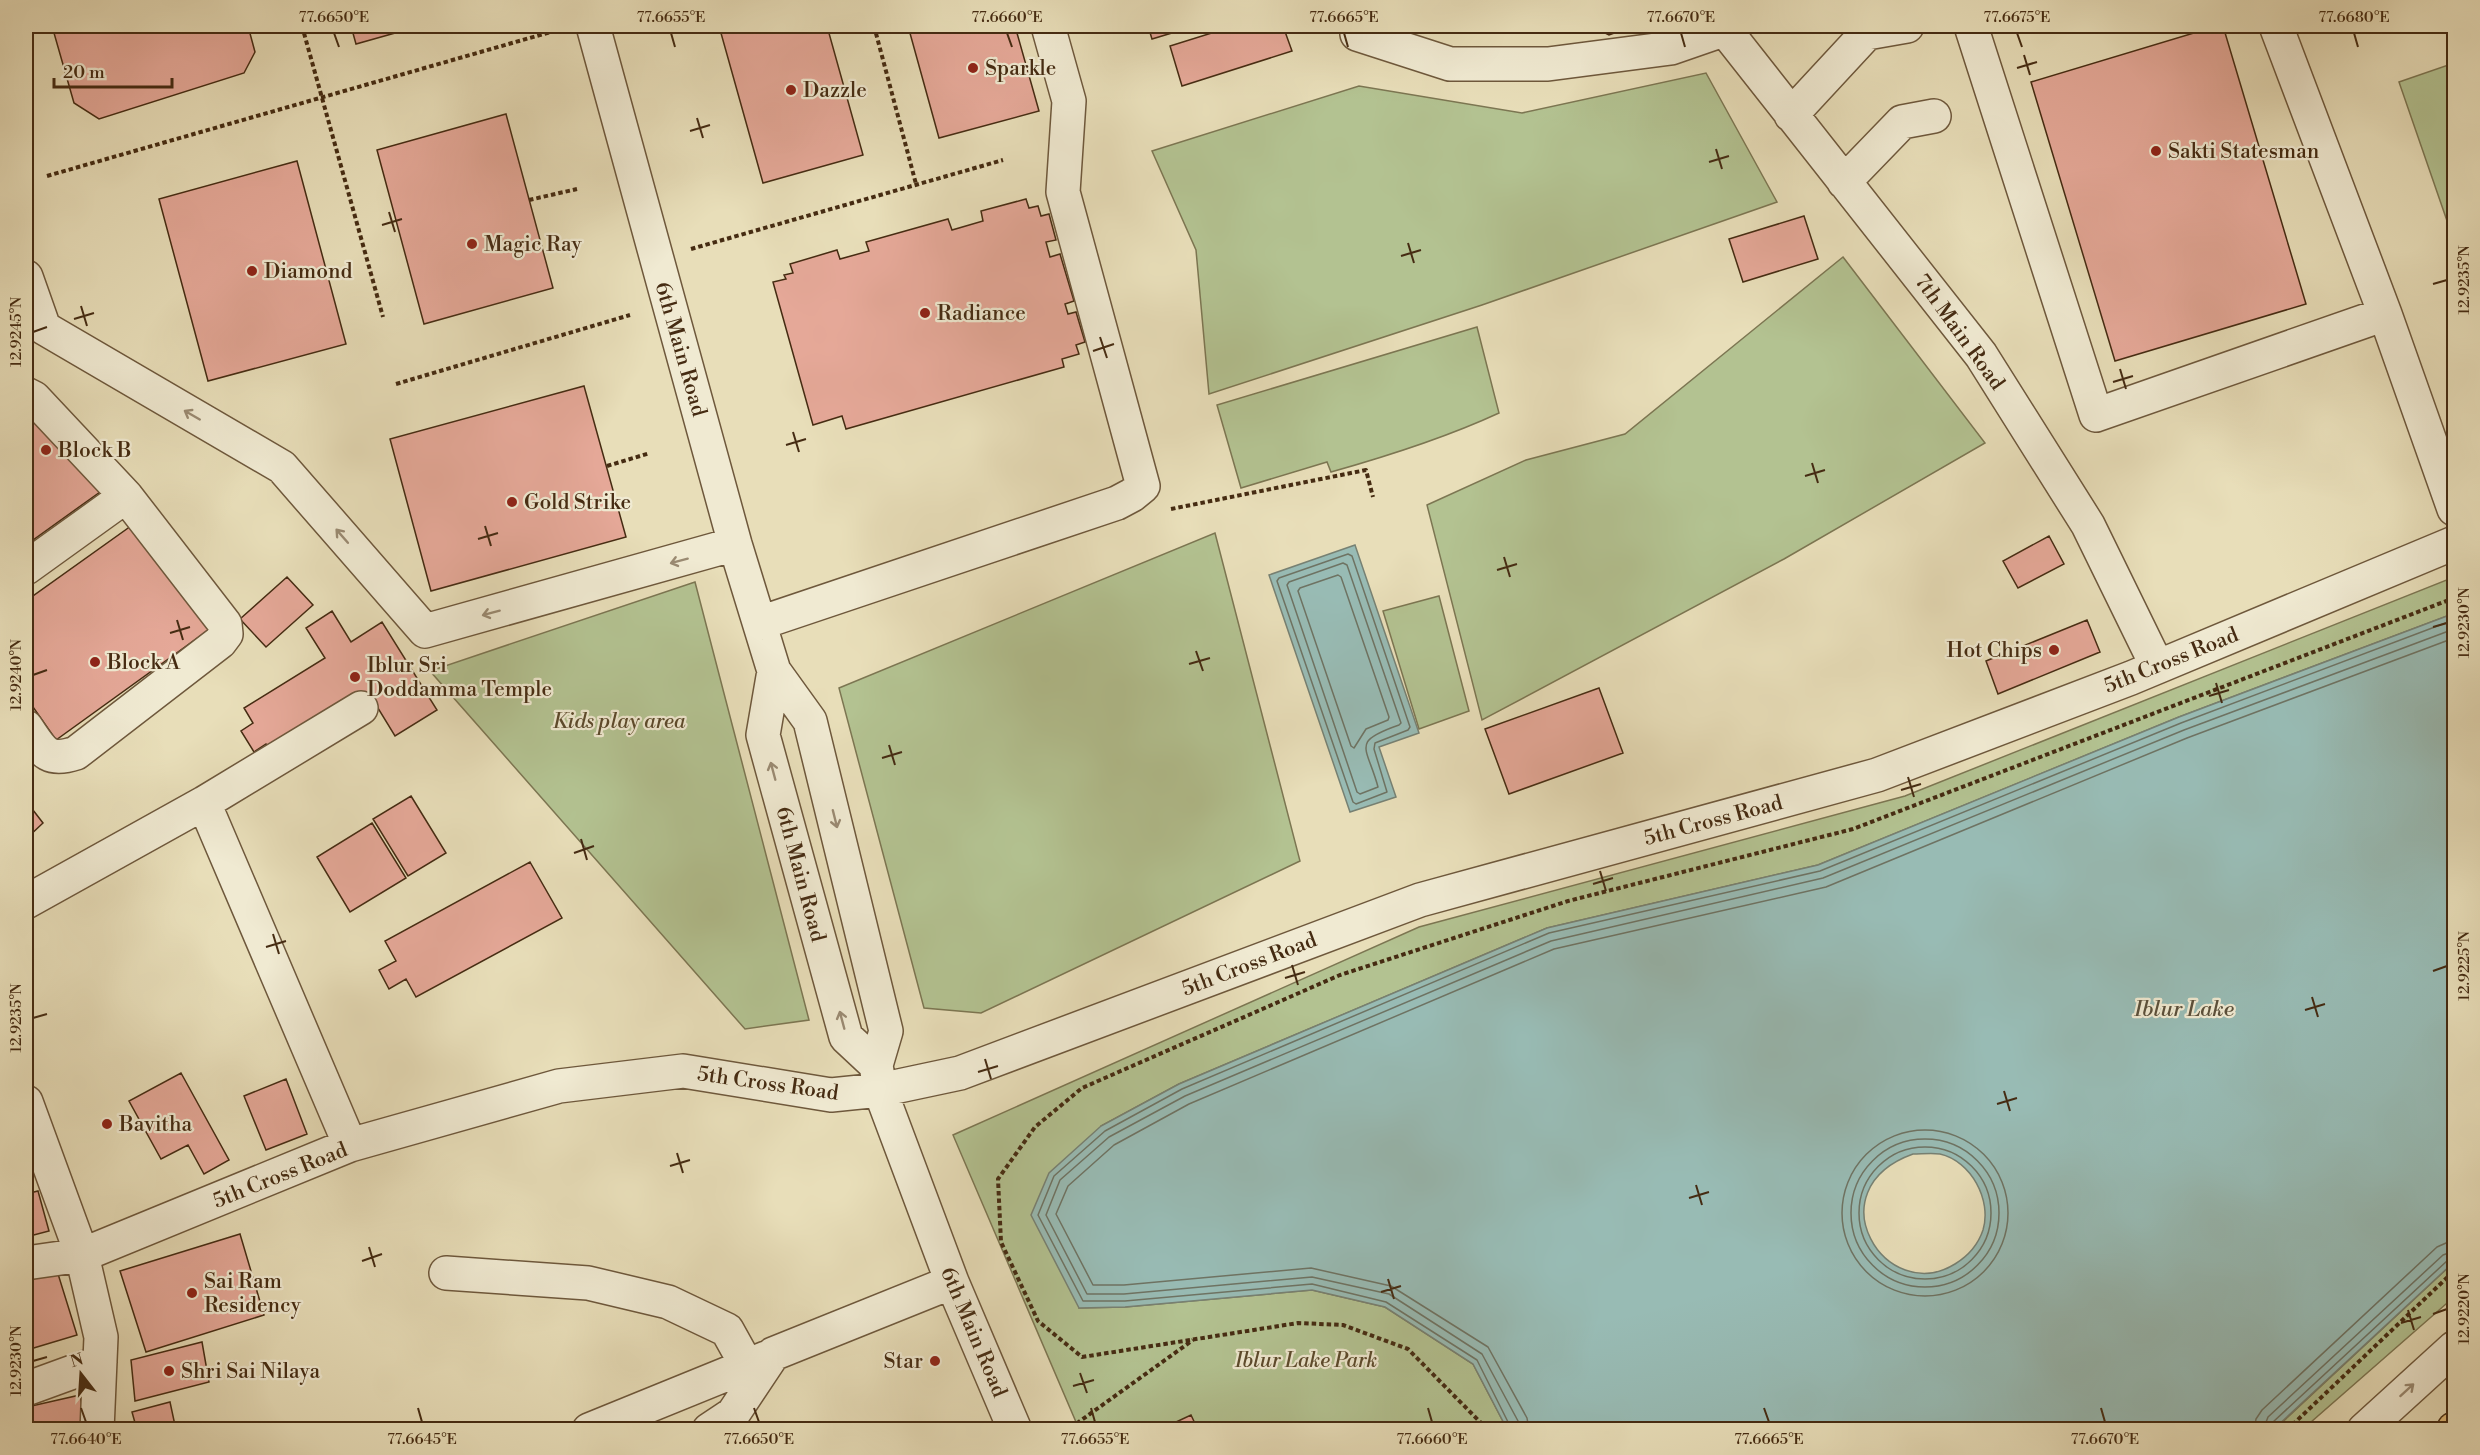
<svg xmlns="http://www.w3.org/2000/svg" width="2480" height="1455" font-family="'Libre Bodoni',serif">
  <style>
    .green { fill: #b3c291; stroke: #7c7652; stroke-width: 1.5 }
    .water { fill: #98bbb4; stroke: #778173; stroke-width: 1.5; fill-rule: evenodd }
    .lines { fill: none; stroke-linecap: round; stroke-linejoin: round }
    .shore { stroke: #6e7363; stroke-width: 1.5 }
    .building { fill: #e5a898; stroke: #452b12; stroke-width: 1.5 }
    .minor-casing { stroke: #6e583c; stroke-width: 36 }
    .highway-casing { stroke: #452b12; stroke-width: 36 }
    .path { stroke: #452b12; stroke-width: 4; stroke-dasharray: 4.5 3; stroke-linecap: butt }
    .minor { stroke: #f0ead2; stroke-width: 33 }
    .highway { stroke: #e4bf7c; stroke-width: 33 }
    .oneway { stroke: #9a8a72 }
    .ticks { fill: none; stroke: #452b12; stroke-width: 2 }
    .poi-dot { fill: #8f2418; stroke: #f0ead2; stroke-width: 2 }
    .labels { text-anchor: middle; stroke-width: 4.5; stroke-linejoin: round; paint-order: stroke }
    .poi-label { font-size: 21px; fill: #452b12; stroke: #f0ead2; text-anchor: start }
    .street-label { font-size: 21px; fill: #452b12; stroke: #f0ead2 }
    .park-label { font-size: 21px; font-style: italic; fill: #5b492b; stroke: #f0ead2 }
    .water-label { font-size: 22px; font-style: italic; fill: #5a4f3a; stroke: #f0ead2 }
    .neatline { fill: none; stroke: #452b12; stroke-width: 2 }
    .ticks-label { font-size: 15px; text-anchor: middle; fill: #452b12 }
  </style>
  <rect width="100%" height="100%" fill="#e8deb9"/>
  <filter id="stains"><feTurbulence type="fractalNoise" baseFrequency=".00333" numOctaves="4"/><feColorMatrix values="0 0 0 0 .2 0 0 0 0 .09 0 0 0 0 .02 0 0 0 .5 -.17"/></filter>
  <radialGradient id="worn" r=".72"><stop offset=".6" stop-color="#630" stop-opacity="0"/><stop offset="1" stop-color="#630" stop-opacity=".3"/></radialGradient>
  <path class="green" d="M2454,63V241L2399,82Z
    M1706,73L1777,202L1482,305L1209,394L1196,250L1152,151L1359,86L1522,113Z
    M1843,257L1985,443L1784,559L1482,720L1427,505L1526,460L1625,434Z
    M1477,327L1499,413C1445,438 1388,456 1331,472L1327,462L1241,488L1217,405Z
    M1215,533L1300,861L981,1013L924,1008L839,688Z
    M2454,577V616H2447L2179,717L1818,865L1547,928L1179,1084L1101,1126L1079,1308L1125,1307L1312,1290L1385,1307L1473,1364L1507,1429H1079L953,1135L1419,927L1905,796Z
    M695,582L809,1020L745,1029L430,671Z
    M1439,596L1469,711L1419,729L1383,611Z
    M2454,1262V1297L2303,1429L2274,1430Z"/>
  <path class="water" d="M1355,545L1419,733L1379,747L1396,797L1350,812L1269,575Z
    M2447,616H2454V1262L2274,1429H1507L1473,1364L1385,1307L1312,1290L1125,1307L1079,1308L1031,1215L1049,1173L1101,1126L1179,1084L1547,928L1818,865L2179,717ZM1913,1154C1921,1154 1932,1153 1940,1154C1971,1161 1992,1200 1983,1230C1978,1245 1968,1256 1955,1264C1886,1307 1813,1190 1913,1154Z"/>
  <g class="lines">
    <path class="shore" d="M1348,554L1352,556L1410,727L1408,730L1375,743L1374,749L1387,792L1356,804L1353,802L1277,581L1279,578Z
      M1343,563L1347,565L1401,723L1399,725C1350,742 1367,746 1378,787L1360,794L1357,792L1287,585L1289,582Z
      M1338,575L1341,577L1389,717L1388,720L1366,729L1354,748L1351,746L1298,591L1300,588Z
      M1842 1213a83 83 0 1 1 166 0a83 83 0 1 1-166 0Z
      M1851 1213a74 74 0 1 1 148 0a74 74 0 1 1-148 0Z
      M1859 1213a66 66 0 1 1 132 0a66 66 0 1 1-132 0Z
      M1512,1430L1477,1360L1386,1302L1312,1284L1125,1301H1083L1038,1215L1054,1176L1105,1131L1182,1089L1549,933L1820,871L2181,723L2448,622H2454
      M1520,1430L1518,1421L1482,1354L1389,1294L1312,1277L1124,1294H1087L1046,1215L1060,1180L1109,1137L1185,1096L1551,941L1823,878L2184,730L2454,629
      M1529,1430L1527,1418L1488,1347L1391,1286L1311,1268L1124,1285H1093L1056,1214L1068,1186L1114,1145L1189,1104L1554,949L1826,887L2187,738L2454,638
      M2254,1430L2256,1419L2262,1410L2437,1247L2446,1243L2454,1242
      M2263,1430L2268,1417L2443,1255L2454,1251
      M2271,1430L2273,1422L2448,1260L2454,1258"/>
  </g>
  <path class="building" d="M52,26H248L255,52L244,73L99,119L74,103Z
    M351,26H420L356,44Z
    M719,26H827L863,155L763,183Z
    M908,26H1015L1039,111L939,138Z
    M1148,26H1195L1152,39Z
    M1234,26H1283L1292,51L1182,86L1170,46Z
    M1591,26H1634L1609,35Z
    M2217,26H2223L2306,304L2115,361L2031,82Z
    M506,114L553,288L424,324L377,150Z
    M297,161L346,344L208,381L159,199Z
    M1026,199L1029,208L1038,206L1041,216L1049,214L1056,240L1046,242L1050,257L1060,254L1074,301L1065,304L1068,314L1076,312L1085,342L1076,345L1079,354L1062,359L1064,367L846,429L842,416L813,425L773,282L786,279L784,275L793,273L790,264L837,250L840,259L869,251L866,242L948,219L952,230L983,221L981,211Z
    M1804,216L1818,259L1743,282L1729,239Z
    M584,386L626,537L431,591L390,439Z
    M26,414L107,487L26,545Z
    M138,521L214,626L56,740L26,697V601Z
    M2049,536L2064,564L2018,588L2003,561Z
    M287,577L313,605L266,647L240,619Z
    M332,611L351,642L382,622L437,710L395,736L370,695L274,755L266,744L254,752L241,731L253,723L244,708L325,658L306,628Z
    M2087,620L2100,652L1998,694L1986,661Z
    M1599,688L1623,753L1509,794L1485,729Z
    M411,796L446,853L408,876L373,819Z
    M26,801L43,823L26,839Z
    M372,823L406,878L350,912L317,857Z
    M530,862L562,918L416,997L406,979L389,989L379,970L396,961L385,941Z
    M181,1073L229,1160L204,1174L188,1145L161,1159L129,1101Z
    M286,1079L307,1134L266,1150L244,1096Z
    M38,1191L49,1231L26,1237V1194Z
    M240,1234L264,1315L146,1352L120,1271Z
    M54,1261L77,1335L27,1350L26,1344V1270Z
    M202,1342L209,1382L135,1401L131,1360Z
    M80,1395L87,1430H32L27,1407Z
    M170,1402L176,1430H137L132,1412Z
    M1191,1415L1198,1430H1162L1161,1429Z"/>
  <g class="lines">
    <g class="minor-casing">
      <path id="minor" d="M593,26L735,544L774,671L810,721L886,1031L876,1065L880,1090L952,1282L1015,1430
        M1722,26L1981,355L2088,525L2157,666
        M1971,26L2096,415L2385,314
        M2276,26L2385,314L2454,509
        M1357,34L1450,64H1548L1671,48L1723,30
        M1791,115L1867,33L1907,26
        M1844,182L1902,122L1934,116
        M26,277L44,328L282,467L425,631L735,544
        M26,394L34,398L126,496L225,624L226,634L220,642L76,753C46,763 42,750 26,727
        M26,568L126,496
        M760,623L1117,503L1132,495L1143,486L1063,192L1069,101L1048,26
        M774,671L763,735L846,1037L876,1065
        M204,803L350,1145
        M26,902L204,803L361,708
        M26,1102L82,1255L101,1337L97,1430
        M26,1263L82,1255L350,1145L559,1086L683,1071L831,1095L880,1090L960,1073L1420,900L1877,775L2131,678L2454,543
        M446,1273L588,1283L668,1302L727,1330L747,1366
        M26,1389L100,1362
        M589,1430L766,1358
        M709,1430L733,1414L773,1354L952,1282
        M2364,1430L2454,1348"/>
    </g>
    <g class="highway-casing">
      <path id="highway" d="M2454,1430V1429"/>
    </g>
    <path class="path" d="M302,26L383,317
      M874,26L916,184
      M47,176L554,31
      M529,200L577,189
      M691,249L1003,160
      M396,384L630,315
      M607,466L650,453
      M1171,509L1366,470L1373,497
      M1063,1430L1076,1424L1193,1340
      M1488,1430L1408,1349L1343,1325L1298,1323L1082,1357L1038,1321L1001,1242L998,1179L1035,1127L1082,1088L1340,975L1568,901L1853,829L2454,598
      M2287,1430L2454,1271"/>
    <use href="#minor" class="minor"/>
    <use href="#highway" class="highway"/>
  </g>
  <defs><path id="oneway-shaft" d="M-6 0H5M1.5-3L5.5 0L1.5 3" fill="none" stroke-width="1.6" stroke-linecap="round" stroke-linejoin="round" transform="scale(1.5)"/></defs>
  <g class="oneway">
    <use href="#oneway-shaft" transform="translate(192 415) rotate(-150)"/>
    <use href="#oneway-shaft" transform="translate(342 536) rotate(-131)"/>
    <use href="#oneway-shaft" transform="translate(679 561) rotate(165)"/>
    <use href="#oneway-shaft" transform="translate(491 613) rotate(165)"/>
    <use href="#oneway-shaft" transform="translate(773 771) rotate(-105)"/>
    <use href="#oneway-shaft" transform="translate(835 819) rotate(76)"/>
    <use href="#oneway-shaft" transform="translate(842 1020) rotate(-105)"/>
    <use href="#oneway-shaft" transform="translate(2407 1390) rotate(-42)"/>
  </g>
  <path class="ticks" d="M334,33L339,47M671,33L675,47M1007,33L1012,47M1344,33L1348,47M1681,33L1685,47M2017,33L2022,47M2354,33L2358,47M2024,55L2030,75M2017,68L2037,62M697,118L703,138M690,131L710,125M1716,149L1722,169M1709,162L1729,156M389,212L395,232M382,225L402,219M1408,243L1414,263M1401,256L1421,250M2433,284L2447,280M81,306L87,326M74,319L94,313M33,332L47,327M1100,337L1107,358M1093,351L1114,344M2120,369L2126,389M2113,382L2133,376M793,432L799,452M786,445L806,439M1812,463L1818,483M1805,476L1825,470M485,526L491,546M478,539L498,533M1504,557L1510,577M1497,570L1517,564M177,620L183,640M2433,627L2447,623M170,633L190,627M1196,651L1203,671M1189,664L1210,658M33,675L47,670M2216,683L2222,703M2209,696L2229,690M889,745L895,765M882,758L902,752M1908,777L1914,797M1901,790L1921,784M581,839L587,860M574,853L594,846M1600,871L1606,891M1593,884L1613,878M273,934L279,954M266,947L286,941M1292,965L1298,985M2433,971L2447,966M1285,978L1305,972M2312,997L2318,1017M2305,1010L2325,1004M33,1018L47,1014M985,1059L991,1079M978,1072L998,1066M2004,1091L2010,1111M1997,1104L2017,1098M677,1153L683,1173M670,1166L690,1160M1696,1185L1702,1205M1689,1198L1709,1192M369,1247L375,1267M362,1261L382,1254M1388,1279L1394,1299M1381,1292L1401,1286M2408,1310L2414,1330M2433,1314L2447,1309M2401,1323L2421,1317M33,1361L47,1357M1080,1373L1087,1393M1073,1386L1094,1380M81,1408L86,1422M418,1408L422,1422M754,1408L759,1422M1091,1408L1095,1422M1428,1408L1432,1422M1764,1408L1769,1422M2101,1408L2105,1422"/>
  <g class="poi-dot">
    <circle cx="973" cy="68" r="6"/>
    <circle cx="791" cy="90" r="6"/>
    <circle cx="2156" cy="151" r="6"/>
    <circle cx="472" cy="244" r="6"/>
    <circle cx="252" cy="271" r="6"/>
    <circle cx="925" cy="313" r="6"/>
    <circle cx="46" cy="450" r="6"/>
    <circle cx="512" cy="502" r="6"/>
    <circle cx="2054" cy="650" r="6"/>
    <circle cx="95" cy="662" r="6"/>
    <circle cx="355" cy="677" r="6"/>
    <circle cx="107" cy="1124" r="6"/>
    <circle cx="192" cy="1293" r="6"/>
    <circle cx="935" cy="1361" r="6"/>
    <circle cx="169" cy="1371" r="6"/>
  </g>
  <g class="labels">
    <g class="poi-label">
      <text x="985" y="75">Sparkle</text>
      <text x="803" y="97">Dazzle</text>
      <text x="2168" y="158">Sakti Statesman</text>
      <text x="484" y="251">Magic Ray</text>
      <text x="264" y="278">Diamond</text>
      <text x="937" y="320">Radiance</text>
      <text x="58" y="457">Block B</text>
      <text x="524" y="509">Gold Strike</text>
      <text x="2042" y="657" text-anchor="end">Hot Chips</text>
      <text x="107" y="669">Block A</text>
      <text x="367" y="672">Iblur Sri<tspan x="367" dy="24">Doddamma Temple</tspan></text>
      <text x="119" y="1131">Bavitha</text>
      <text x="204" y="1288">Sai Ram<tspan x="204" dy="24">Residency</tspan></text>
      <text x="923" y="1368" text-anchor="end">Star</text>
      <text x="181" y="1378">Shri Sai Nilaya</text>
    </g>
    <g class="street-label">
      <text transform="translate(1960 332) rotate(54)" y="7">7th Main Road</text>
      <text transform="translate(681 349) rotate(74)" y="7">6th Main Road</text>
      <text transform="translate(2171 660) rotate(-22)" y="7">5th Cross Road</text>
      <text transform="translate(1713 820) rotate(-15)" y="7">5th Cross Road</text>
      <text transform="translate(801 874) rotate(75)" y="7">6th Main Road</text>
      <text transform="translate(1249 964) rotate(-21)" y="7">5th Cross Road</text>
      <text transform="translate(768 1083) rotate(8)" y="7">5th Cross Road</text>
      <text transform="translate(280 1175) rotate(-22)" y="7">5th Cross Road</text>
      <text transform="translate(974 1332) rotate(67)" y="7">6th Main Road</text>
    </g>
    <g class="park-label">
      <text x="619" y="728">Kids play area</text>
      <text x="1306" y="1367">Iblur Lake Park</text>
    </g>
    <g class="water-label">
      <text x="2184" y="1016">Iblur Lake</text>
    </g>
  </g>
  <rect width="2480" height="1455" fill="none" stroke="#e8deb9" stroke-width="66"/>
  <g transform="translate(81 1374) rotate(343)" stroke="#f0ead2" stroke-width="4.5" paint-order="stroke">
  <path d="M0-4.5L10 22L0 15L-10 22Z" fill="#452b12"/>
  <text y="-9" font-size="16" font-weight="bold" text-anchor="middle" fill="#452b12">N</text>
  </g>
  <path d="M54 78v9h118v-9" fill="none" stroke="#452b12" stroke-width="3"/>
  <text x="63" y="78" font-size="18" fill="#452b12" stroke="#f0ead2" stroke-width="4.5" paint-order="stroke">20 m</text>
  <rect x="33" y="33" width="2414" height="1389" class="neatline"/>
  <g class="ticks-label">
    <text x="334" y="22">77.6650°E</text>
    <text x="671" y="22">77.6655°E</text>
    <text x="1007" y="22">77.6660°E</text>
    <text x="1344" y="22">77.6665°E</text>
    <text x="1681" y="22">77.6670°E</text>
    <text x="2017" y="22">77.6675°E</text>
    <text x="2354" y="22">77.6680°E</text>
    <text transform="translate(2464 280) rotate(-90)" y="5">12.9235°N</text>
    <text transform="translate(16 332) rotate(-90)" y="5">12.9245°N</text>
    <text transform="translate(2464 623) rotate(-90)" y="5">12.9230°N</text>
    <text transform="translate(16 675) rotate(-90)" y="5">12.9240°N</text>
    <text transform="translate(2464 966) rotate(-90)" y="5">12.9225°N</text>
    <text transform="translate(16 1018) rotate(-90)" y="5">12.9235°N</text>
    <text transform="translate(2464 1309) rotate(-90)" y="5">12.9220°N</text>
    <text transform="translate(16 1361) rotate(-90)" y="5">12.9230°N</text>
    <text x="86" y="1444">77.6640°E</text>
    <text x="422" y="1444">77.6645°E</text>
    <text x="759" y="1444">77.6650°E</text>
    <text x="1095" y="1444">77.6655°E</text>
    <text x="1432" y="1444">77.6660°E</text>
    <text x="1769" y="1444">77.6665°E</text>
    <text x="2105" y="1444">77.6670°E</text>
  </g>
  <rect width="100%" height="100%" filter="url(#stains)"/>
  <rect width="100%" height="100%" fill="url(#worn)"/>
</svg>
